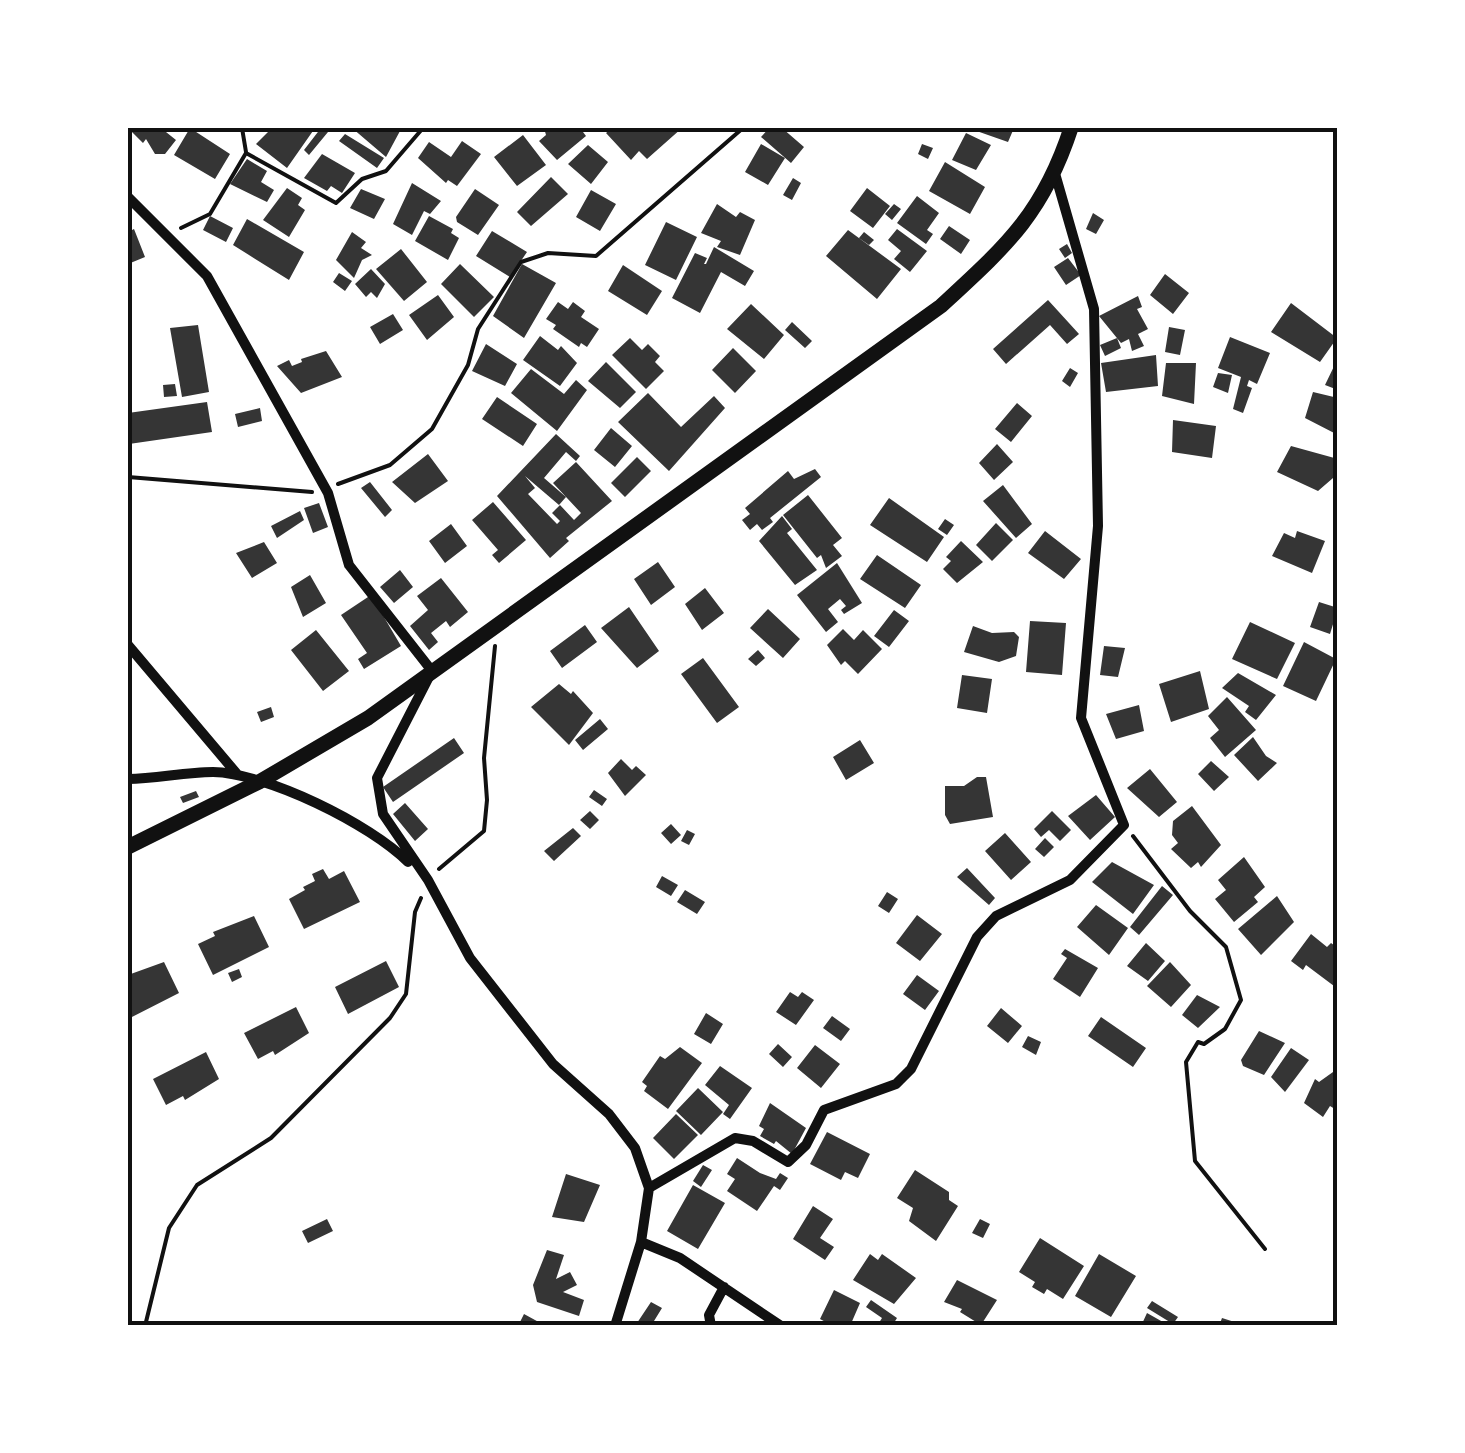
<svg xmlns="http://www.w3.org/2000/svg" width="1465" height="1453" font-family="Merriweather,serif">
  <style>
    .building { fill: #353535 }
    .lines { fill: none; stroke-linecap: round; stroke-linejoin: round }
    .path { stroke: #111; stroke-width: 4 }
    .minor { stroke: #111; stroke-width: 10 }
    .primary { stroke: #111; stroke-width: 15 }
    .neatline { fill: none; stroke: #111; stroke-width: 4 }
  </style>
  <rect width="100%" height="100%" fill="#fff"/>
  <path class="building" d="M128,128H161L176,140L165,154H155L146,139L143,143Z
    M190,128L230,154L215,179L174,155Z
    M272,128H315L287,168L256,144Z
    M321,128L328,132L309,155L304,150Z
    M352,128H396L400,131L386,157Z
    M544,128H588L583,132L586,136L557,160L539,141L546,135Z
    M612,128H682L647,159L639,151L631,160L606,133Z
    M769,128H782L804,147L791,163L761,137Z
    M968,128H1014L1008,142Z
    M966,133L991,145L976,170L952,160Z
    M345,134L384,158L377,168L339,141Z
    M523,135L546,165L517,186L494,157Z
    M462,141L481,154L457,186L448,180L446,183L418,158L429,142L451,157Z
    M761,144L785,158L768,185L745,172Z
    M922,144L933,148L928,159L918,154Z
    M588,145L608,162L591,184L568,164Z
    M322,154L355,173L342,193L331,186L327,191L304,178Z
    M247,159L267,171L261,182L274,190L267,202L230,184Z
    M945,162L985,187L970,214L929,191Z
    M551,177L568,194L531,226L517,212Z
    M793,178L801,183L792,200L783,195Z
    M412,183L441,201L430,214L424,211L412,235L393,224Z
    M287,188L302,198L298,205L305,210L289,237L263,220Z
    M867,188L890,206L873,228L850,211Z
    M361,189L385,199L374,219L350,208Z
    M475,189L499,205L478,235L457,222L456,217Z
    M591,190L616,204L600,231L576,217Z
    M917,196L939,213L927,230L933,234L926,244L897,223Z
    M717,204L736,217L740,212L755,220L740,255L717,247L721,241L701,233Z
    M894,204L901,209L892,220L885,214Z
    M1093,213L1104,220L1096,234L1086,229Z
    M210,216L233,228L226,242L203,230Z
    M429,216L453,229L451,233L459,238L448,260L415,241Z
    M247,219L304,252L289,280L233,245Z
    M666,222L697,237L676,280L645,265Z
    M949,226L970,240L961,254L940,239Z
    M134,229L145,257L128,264V232Z
    M897,229L927,251L910,272L894,259L901,251L888,240Z
    M848,230L901,269L877,299L826,256Z
    M492,231L527,252L510,277L476,256Z
    M352,232L366,242L361,248L372,255L362,260L354,278L336,260Z
    M864,232L874,240L869,245L859,238Z
    M1067,244L1072,253L1065,258L1059,249Z
    M714,247L754,271L745,286L721,272L700,313L672,298L695,253L707,258L704,264H706Z
    M401,249L427,282L404,301L376,269Z
    M1068,258L1081,275L1066,285L1054,267Z
    M460,264L494,297L474,317L441,284Z
    M522,264L556,283L524,338L493,316Z
    M623,265L662,291L647,315L608,291Z
    M371,269L385,284L377,298L371,292L366,297L355,284Z
    M339,273L352,281L345,291L333,282Z
    M1165,274L1189,293L1173,314L1150,295Z
    M438,295L454,317L427,340L409,315Z
    M1138,296L1142,307L1137,309L1148,329L1138,334L1144,346L1132,351L1129,339L1121,343L1099,316Z
    M1048,300L1079,334L1067,344L1050,325L1006,364L993,349Z
    M558,302L568,309L573,302L585,311L581,317L599,329L587,347L581,343L579,347L553,329L556,325L546,319Z
    M1291,303L1337,338L1320,362L1271,332Z
    M751,304L784,335L764,359L727,329Z
    M393,314L403,330L380,344L370,327Z
    M792,322L812,341L805,348L785,330Z
    M198,325L209,392L182,397L170,328Z
    M1169,327L1185,330L1180,355L1165,352Z
    M540,336L558,350L561,346L577,363L560,386L523,360Z
    M1230,337L1270,353L1257,384L1249,380L1247,386L1252,388L1243,413L1233,409L1241,377L1218,368Z
    M630,338L642,350L648,344L660,356L655,362L664,371L646,389L612,355Z
    M1117,338L1121,348L1105,356L1100,345Z
    M486,344L517,364L505,386L472,371Z
    M733,348L756,371L735,393L712,370Z
    M326,351L342,377L301,393L277,366L289,360L292,366L302,362L301,359Z
    M1156,355L1158,386L1106,392L1101,363Z
    M1338,358V390L1325,385Z
    M606,362L636,392L620,408L588,381Z
    M1166,363H1196L1194,404L1162,396Z
    M1070,368L1078,373L1070,387L1062,381Z
    M531,369L564,394L576,380L587,390L557,431L511,393Z
    M1218,373L1232,375L1228,393L1213,387Z
    M175,384L177,396L164,397L163,385Z
    M1313,392L1338,398V435L1305,418Z
    M648,393L681,427L714,396L725,408L669,471L618,422Z
    M497,397L537,424L523,446L482,419Z
    M207,402L212,432L129,444L128,413Z
    M1017,403L1032,416L1011,442L995,429Z
    M260,408L262,421L238,427L235,414Z
    M1173,420L1216,426L1212,458L1172,452Z
    M611,428L632,446L615,467L594,450Z
    M556,434L580,456L576,461L566,452L544,478L566,497L559,505L525,476L535,488L528,494L557,524L560,521L552,513L560,505L574,520L581,513L553,483L576,462L612,501L566,538L569,541L550,558L497,496Z
    M997,444L1013,462L994,480L979,463Z
    M1291,446L1338,459L1333,478L1318,491L1277,472Z
    M428,454L448,481L415,503L392,482Z
    M637,457L651,471L625,497L611,483Z
    M815,469L821,477L770,518L773,522L762,530L757,524L750,530L742,520L750,514L745,508L788,471L794,479Z
    M370,482L392,510L385,517L361,488Z
    M1003,485L1032,524L1016,538L983,501Z
    M808,495L842,538L833,545L842,556L826,568L821,555L817,558L783,515Z
    M889,498L944,537L927,562L870,525Z
    M493,502L526,540L499,563L492,555L498,550L472,520Z
    M319,503L328,527L313,533L304,508Z
    M300,511L304,520L277,538L271,526Z
    M782,516L792,529L787,533L817,570L795,585L759,541Z
    M945,519L954,525L947,535L938,529Z
    M996,523L1013,540L992,561L976,545Z
    M451,524L467,546L445,563L429,541Z
    M1045,531L1081,559L1064,579L1028,553Z
    M1297,531L1325,541L1312,573L1272,556L1284,533L1295,538Z
    M961,541L983,562L957,583L943,569L951,561L946,557Z
    M264,542L277,563L252,578L236,553Z
    M877,555L921,585L905,608L860,579Z
    M658,562L675,587L651,605L634,579Z
    M837,563L862,603L844,614L841,610L846,606L840,599L828,609L838,622L826,632L797,595Z
    M400,570L413,587L394,603L380,587Z
    M310,575L326,603L303,617L291,587Z
    M441,578L468,612L450,627L446,621L431,633L438,642L429,650L410,626L428,610L417,596Z
    M705,588L724,613L702,630L685,604Z
    M371,595L401,646L364,669L358,659L367,653L341,615Z
    M1319,602L1338,608L1330,634L1310,627Z
    M629,607L659,651L637,668L601,628Z
    M768,609L800,639L783,658L750,628Z
    M894,610L909,621L889,647L874,636Z
    M1030,621L1066,623L1062,675L1026,672Z
    M1250,622L1295,643L1277,679L1232,659Z
    M585,625L597,642L562,668L550,651Z
    M973,626L992,633L1014,632L1019,637L1016,656L999,662L964,652Z
    M843,629L854,640L863,630L882,649L858,674L845,661L841,665L827,645Z
    M316,630L349,671L323,691L291,650Z
    M1304,642L1336,659L1316,701L1283,686Z
    M1104,646L1125,648L1118,677L1100,675Z
    M758,650L765,658L756,666L748,659Z
    M703,658L739,707L717,723L681,674Z
    M1200,671L1209,709L1171,722L1159,684Z
    M1238,673L1276,695L1256,720L1245,712L1249,706L1222,688Z
    M962,675L992,679L987,713L957,708Z
    M559,684L571,694L573,691L593,713L569,745L531,707Z
    M1227,697L1256,730L1225,757L1210,738L1219,730L1208,716Z
    M1139,705L1144,731L1116,739L1106,714Z
    M271,707L274,717L261,722L257,712Z
    M600,719L608,729L583,750L575,740Z
    M1253,737L1266,756L1277,763L1258,781L1234,755Z
    M454,738L464,753L393,802L383,787Z
    M860,740L874,763L846,780L833,757Z
    M621,759L632,770L636,766L646,775L625,796L608,773Z
    M1211,761L1229,777L1214,791L1198,774Z
    M1150,769L1177,802L1159,817L1127,788Z
    M977,777H986L993,817L950,824L945,815V786H964Z
    M594,790L607,799L602,806L589,797Z
    M196,791L199,797L183,803L180,797Z
    M1096,795L1115,817L1090,840L1068,816Z
    M405,803L428,829L415,841L393,814Z
    M1192,806L1221,845L1201,867L1198,862L1191,868L1171,849L1178,843L1172,835L1173,821Z
    M590,811L599,820L590,829L580,820Z
    M1052,811L1071,830L1060,841L1049,830L1041,837L1034,829Z
    M671,824L681,835L671,844L661,833Z
    M573,828L581,836L554,861L544,851Z
    M687,830L695,834L689,845L681,841Z
    M1005,833L1031,862L1011,880L985,851Z
    M1045,838L1054,847L1044,857L1035,849Z
    M1244,857L1265,887L1254,897L1258,902L1234,922L1215,899L1226,890L1218,880Z
    M1112,862L1154,885L1133,914L1092,882Z
    M967,868L995,898L989,905L957,877Z
    M323,869L329,879L344,871L360,902L304,929L289,899L305,890L303,887L315,881L312,874Z
    M662,876L678,885L671,896L656,887Z
    M1162,886L1173,895L1139,935L1130,927Z
    M685,890L705,902L697,914L677,902Z
    M887,892L898,899L889,913L878,906Z
    M1277,896L1294,922L1261,955L1238,929Z
    M1096,905L1128,928L1109,955L1077,927Z
    M917,915L942,934L920,961L896,943Z
    M254,916L269,947L213,975L198,944L215,936L213,932Z
    M1311,934L1327,947L1331,943L1338,948V989L1306,965L1303,970L1291,961Z
    M1146,943L1165,961L1148,981L1127,966Z
    M1065,949L1098,968L1080,997L1053,979L1067,958L1061,954Z
    M386,961L399,987L348,1014L335,987Z
    M164,962L179,993L128,1019V975Z
    M1170,962L1191,985L1171,1007L1147,986Z
    M239,969L242,977L232,982L228,973Z
    M917,975L939,991L925,1010L903,994Z
    M790,992L798,997L802,992L814,1000L796,1025L776,1012Z
    M1197,995L1220,1007L1198,1028L1182,1015Z
    M296,1007L309,1033L275,1055L273,1051L258,1059L244,1033Z
    M1001,1008L1022,1026L1008,1043L987,1026Z
    M706,1013L723,1024L711,1044L694,1034Z
    M832,1016L850,1029L841,1041L823,1028Z
    M1101,1017L1146,1048L1133,1067L1088,1036Z
    M1259,1031L1285,1043L1264,1075L1243,1066L1241,1060Z
    M1028,1036L1041,1042L1036,1055L1022,1047Z
    M778,1044L792,1057L783,1067L769,1054Z
    M815,1045L840,1064L821,1088L797,1068Z
    M680,1047L702,1063L668,1109L644,1091L647,1086L642,1082L660,1056L665,1059Z
    M1291,1048L1309,1060L1285,1092L1271,1077Z
    M206,1052L219,1079L185,1100L183,1096L166,1105L153,1079Z
    M720,1066L752,1088L730,1119L723,1114L729,1105L705,1085Z
    M1333,1072L1338,1075V1111L1330,1106L1323,1117L1304,1103L1315,1079L1319,1082Z
    M698,1088L723,1112L701,1135L676,1111Z
    M770,1103L806,1128L792,1154L776,1141L774,1144L760,1136L764,1129L759,1126Z
    M676,1114L698,1135L674,1159L653,1138Z
    M827,1132L870,1154L858,1178L845,1172L841,1180L810,1164Z
    M737,1158L760,1173L776,1179L780,1173L788,1178L780,1190L774,1186L757,1211L727,1191L735,1179L727,1174Z
    M703,1165L712,1170L701,1187L693,1181Z
    M915,1170L949,1192V1200L958,1206L936,1241L909,1221L913,1208L897,1198Z
    M566,1174L600,1185L584,1222L552,1217Z
    M693,1185L725,1203L698,1249L667,1231Z
    M813,1206L833,1219L820,1238L834,1247L825,1260L793,1239Z
    M327,1219L333,1231L308,1243L302,1231Z
    M980,1219L990,1224L983,1238L972,1233Z
    M1040,1238L1084,1266L1063,1299L1047,1289L1044,1294L1032,1287L1035,1282L1019,1272Z
    M547,1250L564,1255L556,1279L570,1272L577,1285L563,1292L584,1300L579,1316L537,1302L533,1285Z
    M870,1254L878,1260L882,1254L916,1278L894,1304L853,1280Z
    M1099,1254L1136,1276L1111,1317L1075,1296Z
    M957,1280L997,1300L981,1325L960,1312L962,1309L944,1302Z
    M834,1290L860,1303L850,1326H833L820,1319Z
    M871,1300L897,1318L892,1326H877L882,1318L866,1307Z
    M1152,1301L1178,1317L1173,1324L1147,1308Z
    M651,1302L662,1308L654,1321L660,1326H635Z
    M1147,1313L1170,1326H1141Z
    M524,1314L546,1326H518Z
    M1222,1318L1244,1325V1326H1219Z"/>
  <g class="lines">
    <path class="path" d="M242,128L246,152
      M181,228L210,214L246,153L336,203L362,179L386,171L423,128
      M128,477L312,492
      M338,484L390,465L432,429L468,365L478,329L521,262L548,253L596,256L743,128
      M1133,836L1190,911L1226,947L1241,1000L1225,1029L1204,1044L1198,1042L1186,1062L1195,1161L1265,1249
      M439,869L484,831L487,800L484,758L495,646
      M145,1326L169,1228L197,1185L271,1138L390,1018L406,994L415,912L421,898"/>
    <path class="minor" d="M128,197L207,276L328,493L349,565L432,671L377,778L383,814L428,880L470,958L553,1064L609,1114L635,1148L649,1188L641,1242L615,1326
      M128,645L237,774
      M128,779C156,779 184,772 213,772C267,773 370,824 408,862
      M649,1188L735,1138L753,1141L788,1162L806,1145L824,1110L896,1084L911,1069L977,937L996,916L1070,880L1124,825L1081,718L1098,526L1094,309L1056,177
      M641,1242L680,1258L781,1326
      M711,1326L709,1315L724,1287"/>
    <path class="primary" d="M128,847L259,782L368,718L941,306C1006,246 1043,214 1071,128"/>
  </g>
  <rect width="1465" height="1453" fill="none" stroke="#ffffff" stroke-width="260"/>
  <rect x="130" y="130" width="1205" height="1193" class="neatline"/>
</svg>
